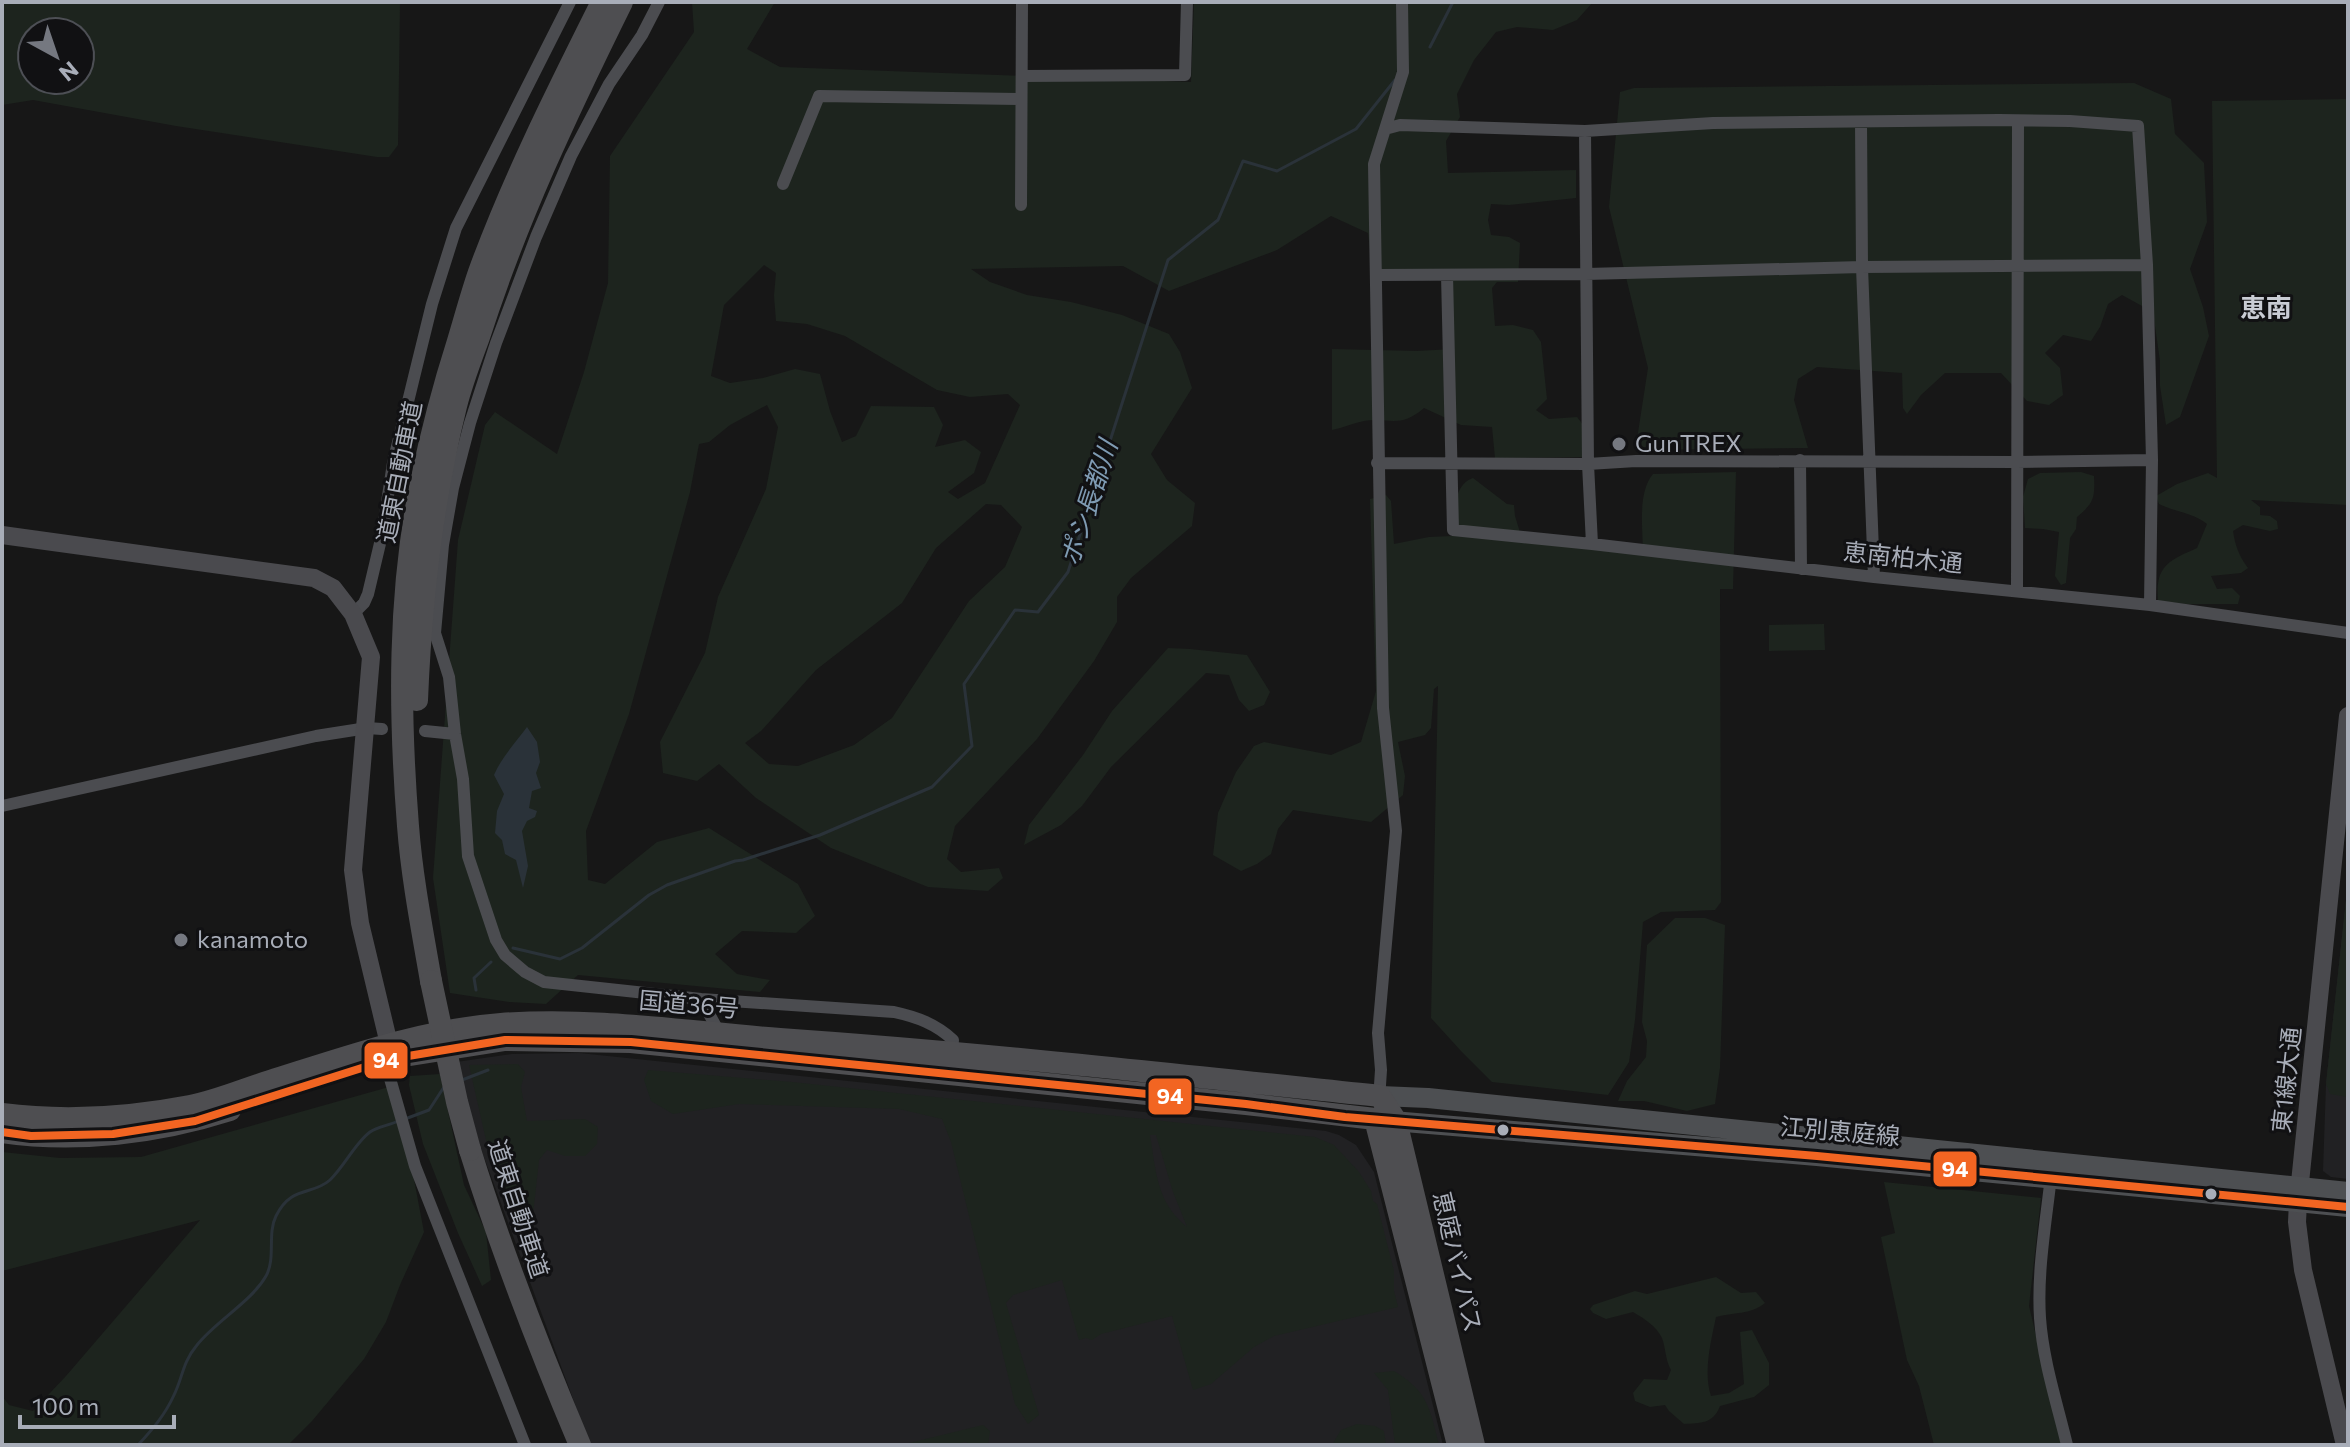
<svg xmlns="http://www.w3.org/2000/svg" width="2350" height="1447" font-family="Commissioner,'Noto Sans JP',sans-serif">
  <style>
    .built { fill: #212123 }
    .green { fill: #1d241e; fill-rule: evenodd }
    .water { fill: #2a3239 }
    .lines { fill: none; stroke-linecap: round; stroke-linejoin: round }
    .stream { stroke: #2a3239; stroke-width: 3 }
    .street { stroke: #4b4c50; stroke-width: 12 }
    .secondary { stroke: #4a4a4e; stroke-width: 18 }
    .primary { stroke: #4d4f52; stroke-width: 20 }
    .highway { stroke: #4e4e51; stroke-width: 22 }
    .highway-bridge { stroke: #4e4e51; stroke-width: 22 }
    .bus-1-casing { stroke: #111113; stroke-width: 14 }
    .bus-1 { stroke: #f26522; stroke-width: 8 }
    .poi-dot { fill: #757880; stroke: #111113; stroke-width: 3 }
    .bus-dot { fill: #a8adb8; stroke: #111113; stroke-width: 3 }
    .labels { text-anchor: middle; stroke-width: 6; stroke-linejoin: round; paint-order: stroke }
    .poi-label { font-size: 24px; fill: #a8adb8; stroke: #111113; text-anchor: start }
    .street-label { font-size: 24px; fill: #a8adb8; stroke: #111113 }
    .neighbourhood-label { font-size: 26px; font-weight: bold; fill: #c9ccd4; stroke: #111113 }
    .water-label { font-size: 26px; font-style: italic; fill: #7f9bb3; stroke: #111113 }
    .line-badge { stroke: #111113; stroke-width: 3 }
    .badge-label { font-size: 22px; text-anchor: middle; font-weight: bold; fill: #fff }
  </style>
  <rect width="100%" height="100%" fill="#171717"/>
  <path class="built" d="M2348,881V1179L2331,1177L2323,1171L2326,1084Z
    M579,1053L1326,1131L1339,1135L1356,1145L1374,1172L1443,1445H590L481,1149L456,1062L512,1054Z"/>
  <path class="green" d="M2,2H400L398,145L389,157H377L176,126L33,100L2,105ZM32,32H80V80H32Z
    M692,2H775L747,49L780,67L1191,82L1194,2H1593L1577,20L1553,30L1517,27L1496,32L1474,60L1457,94L1460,117L1446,141L1448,173L1576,170V198L1509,205L1491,204L1488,220L1491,235L1509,237L1520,243L1518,282H1497L1492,288L1495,326L1513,325L1533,330L1541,342L1547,399L1536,410L1549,419L1577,417L1584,426L1583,457L1495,458L1492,427L1461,425L1424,408C1400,429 1390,417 1364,421C1353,423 1343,428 1332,430V349L1417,351L1453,349L1451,270L1383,271L1371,259L1368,233L1331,216L1277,250L1169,291L1123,266L971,269L990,282L1027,295L1071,302L1122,315L1169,334L1180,352L1192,388L1151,454L1167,480L1195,503L1192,526L1131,578L1117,597V622L1094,661L1037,739L955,826L947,859L961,872L999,868L1003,878L988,891L928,887L831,848L756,798L719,764L697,781L663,773L660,742L705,653L718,597L766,489L778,427L767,405L730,425L709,442L699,444L690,492L629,714L586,831L588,880L605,884L657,842L709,828L798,884L815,916L796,933L742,931L715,954L737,974L770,980L760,992L578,975L546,1004L509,1002L450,993L433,878L458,540L485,425L495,412L557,454L584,372L608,283L610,156L694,32ZM764,265L776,273L774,296L776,321L807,324L845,336L937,390L970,397L1008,394L1020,405L985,483L958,499L948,492L974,473L981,452L965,440L935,447L943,425L934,407L871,406L856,436L842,442L830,411L820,374L795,369L763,378L730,383L711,376L724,305ZM986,504L1001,505L1022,527L1005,567L969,601L892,718L854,745L798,766L769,764L745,743L761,731L816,670L902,603L936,548Z
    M2134,83L2171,99L2175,134L2204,163L2207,222L2190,269L2203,307L2209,336L2180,417L2166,425L2160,386V361L2153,312L2122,295L2108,304L2100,327L2091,341L2063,335L2045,353L2060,368L2063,395L2049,405L2027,401L2001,373H1945L1921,395L1907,414L1903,408L1902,373L1817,367L1798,379L1794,400L1808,448L1643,450L1637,439L1648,368L1609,207L1620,92L1634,88Z
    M2348,99V505L2251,500L2260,507V515L2270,516L2277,521L2278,529L2270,531L2243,525L2233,531C2235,545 2239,556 2248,568L2241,573L2211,576L2217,589L2232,588L2240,596L2238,604H2186L2158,601C2155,566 2168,561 2197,548L2207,524C2194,513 2175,512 2159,504L2156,496L2177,484L2208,473L2217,478L2212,101Z
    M1736,472L1733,589H1720L1721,902L1715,910L1661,912L1643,922L1635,1020L1629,1062L1608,1095L1492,1082L1461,1051L1431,1018L1438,686L1434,689L1431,728L1425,735L1398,742L1405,776L1403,795L1371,822L1293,810L1278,829L1271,854L1257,864L1241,871L1213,855L1218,813L1236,772L1254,746L1264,742L1331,755L1361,742L1376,691L1370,499L1386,495L1391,501L1394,544L1429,537L1452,536C1454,517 1452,485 1473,478L1507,504L1514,505L1515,516L1523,542L1643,554C1643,530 1637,493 1653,474Z
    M2081,472L2094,476C2095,498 2094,503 2077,517L2076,529L2070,538L2066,583L2061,585L2055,576L2059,532L2043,529L2025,528L2023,497L2028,479L2040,473Z
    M1824,624L1825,650L1769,651V625Z
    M1168,648L1190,649L1247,655L1270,692L1264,705L1249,711L1239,700L1229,675L1206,673L1111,767L1082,806L1061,825L1024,845L1029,825L1083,755L1112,711Z
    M2348,882V1097L2330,1094L2326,1084Z
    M1675,918H1705L1725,925L1720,1068L1715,1104L1687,1111L1644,1101H1618L1627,1081L1646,1057L1647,1041L1642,1022L1647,945Z
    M518,1064L525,1072L521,1087L527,1121L585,1119L598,1127L597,1144L585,1156H565L547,1150L539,1160L530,1243L523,1253L486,1140L469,1065Z
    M648,1070L792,1082L1315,1137L1334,1145L1359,1172L1371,1191L1373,1201L1377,1204L1394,1271V1291L1398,1307L1274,1336L1254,1347L1211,1384L1193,1390L1172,1316L1101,1334L1092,1340L1086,1338L1079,1340L1062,1280L1013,1295L1006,1303L1039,1415L1028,1424L1015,1404L951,1142L942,1119L899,1109L739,1104L673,1114L651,1101L644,1080ZM1150,1135H1156L1173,1192L1187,1227C1156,1202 1156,1170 1150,1135Z
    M440,1074L464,1185L486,1232L491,1280L482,1286L458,1233L423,1144L409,1085L410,1076Z
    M396,1085L424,1232L400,1285L386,1322L364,1359L312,1421L288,1445H2V1396L9,1405L33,1411L66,1376L200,1220L2,1271V1152L60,1158L141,1157Z
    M1884,1182L2041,1198L2029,1306L2062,1445H1934L1919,1386L1907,1360L1881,1237L1895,1233Z
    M1716,1277L1741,1293L1756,1292L1765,1303C1751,1315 1733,1312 1716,1317C1711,1341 1703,1372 1711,1396L1729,1393L1744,1384L1740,1332L1752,1330L1769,1363V1385L1754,1397L1720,1406C1713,1424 1701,1423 1684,1424L1669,1411L1665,1405L1650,1407L1635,1401L1633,1393L1644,1379L1667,1380L1671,1370C1665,1359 1666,1349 1662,1338C1656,1326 1645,1319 1633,1312L1606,1319L1593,1313L1590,1309L1593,1305L1635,1291L1647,1294Z
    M1394,1371C1428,1391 1430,1409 1439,1445H1395L1388,1390L1374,1373Z
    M1357,1424L1375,1426L1384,1431L1386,1445H1332L1341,1430Z
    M983,1425L990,1431L988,1445H970L966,1442L948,1445H901Z"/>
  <path class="water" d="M527,727L537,742L540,762L536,773L541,788L532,791L529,808L537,811L535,817L527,821L522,831L528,866L523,888L516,860L505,854L502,840L495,833L497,811L504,794L494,775C501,758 516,742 527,727Z"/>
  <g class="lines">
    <path class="stream" d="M1430,47L1453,2
      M513,948L560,959L582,948L649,895L667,885L735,861L743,860L820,835L932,787L972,746L964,684L1015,610L1038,612L1068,572L1168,260L1218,220L1243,161L1277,171L1356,129L1395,80
      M476,990L474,978L491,962
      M462,1080L488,1070
      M405,1119L429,1110L444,1087
      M138,1445C152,1430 165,1415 174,1395C183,1377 182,1363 197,1345C215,1322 252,1301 266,1276C276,1258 267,1234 276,1216C291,1185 312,1196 330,1180C344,1167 355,1143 370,1132C377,1127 390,1125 398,1121"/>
    <path class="street" d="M659,2L642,35L609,84L571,156L536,237L496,343L470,423L453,488L443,545L435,633L449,677L455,734L463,779L468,856L496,940L505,955L525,972L544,982L701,999L894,1012C917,1017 936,1024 953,1040L952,1051
      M1022,76L1185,75L1187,2
      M1861,122L1862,267L1874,577
      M1385,129L1400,125L1585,131L1713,123L1999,120L2070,121L2138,126L2147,265L2152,460L2150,605
      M1585,131L1588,464L1592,544
      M783,184L819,96L1020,99
      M1021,205L1022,2
      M1377,275L1586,274L1862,267L2147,265
      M1447,275L1453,530L1592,544L1874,577L2150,605L2348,633
      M1800,460L1801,569
      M1377,463L1588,464L1636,461L2016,462L2152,460
      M2017,591L2018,121
      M353,614L364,603L368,594L382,535L393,463L415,373L432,304L456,228L570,2
      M425,731L455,734
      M2,806L316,736L367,728L382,729
      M701,999L720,1034
      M387,1068L415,1166L525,1445
      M1379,1100L1381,1070L1378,1033L1396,831L1383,708L1374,164L1403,72L1402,2
      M2051,1176C2046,1222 2037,1271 2040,1318C2043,1361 2057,1403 2067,1445"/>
    <path class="secondary" d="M2,535L314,578L333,588L353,614L371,657L353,870L360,923L389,1044L390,1059L387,1068
      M2345,1445L2303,1270L2297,1222L2298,1202L2348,716"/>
    <path class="primary" d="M1380,1096L1428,1098L2348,1192
      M1380,1120L1817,1156L2348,1207"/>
    <path class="highway" d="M417,700C421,601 432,502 456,406C462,382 471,359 479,337C516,221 568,111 622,2
      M431,981C422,929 412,878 408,826C399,712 398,594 421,482C431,434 443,388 458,341C465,318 471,295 479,272C513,179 558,90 602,2
      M404,1056L505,1040L631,1042L1246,1104L1375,1119L1458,1445
      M2,1114C64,1122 128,1118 190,1106C217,1101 244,1089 270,1081C346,1057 422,1030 501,1024C594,1017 687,1032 780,1039C981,1053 1180,1075 1380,1096L1396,1121L1474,1445
      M2,1132C77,1143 158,1133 230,1110
      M470,1150C501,1250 539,1348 580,1445"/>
    <path class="highway-bridge" d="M431,981L457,1102L470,1150"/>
    <g class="bus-1-casing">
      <path id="bus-1" d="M2,1132L31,1136L113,1134L195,1121L390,1059L505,1040L631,1042L1246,1104L1345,1117L1817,1156L2348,1207"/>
    </g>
    <use href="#bus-1" class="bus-1"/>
  </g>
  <g class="poi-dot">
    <circle cx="1619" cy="444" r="8"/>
    <circle cx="181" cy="940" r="8"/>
  </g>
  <g class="bus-dot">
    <circle cx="1503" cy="1130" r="7"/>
    <circle cx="2211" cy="1194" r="7"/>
  </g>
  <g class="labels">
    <g class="poi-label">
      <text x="1635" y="452">GunTREX</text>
      <text x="197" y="948">kanamoto</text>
    </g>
    <g class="street-label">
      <text transform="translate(400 472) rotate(-79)" y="8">道東自動車道</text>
      <text transform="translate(1903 558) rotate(6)" y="8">恵南柏木通</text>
      <text transform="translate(689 1005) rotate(5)" y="8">国道36号</text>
      <text transform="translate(2287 1080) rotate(-84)" y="8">東1線大通</text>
      <text transform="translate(1840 1132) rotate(5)" y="8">江別恵庭線</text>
      <text transform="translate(518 1209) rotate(72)" y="8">道東自動車道</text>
      <text transform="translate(1457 1262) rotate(77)" y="8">恵庭バイパス</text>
    </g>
    <g class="neighbourhood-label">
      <text x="2266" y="317">恵南</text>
    </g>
    <g class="water-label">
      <text transform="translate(1089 503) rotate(-72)" y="9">ポシ長都川</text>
    </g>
  </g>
  <g class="line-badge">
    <rect x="363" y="1041" width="46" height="39" rx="8" fill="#f26522"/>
    <rect x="1147" y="1077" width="46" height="39" rx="8" fill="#f26522"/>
    <rect x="1932" y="1150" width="46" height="38" rx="8" fill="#f26522"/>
  </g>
  <g class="badge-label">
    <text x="386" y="1068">94</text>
    <text x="1170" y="1104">94</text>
    <text x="1955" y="1177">94</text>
  </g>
  <rect width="2350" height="1447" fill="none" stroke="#a8adb8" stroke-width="8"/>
  <g transform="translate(56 56) rotate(140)"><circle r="38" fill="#111113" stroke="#4d4f55" stroke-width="2"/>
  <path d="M0-6L14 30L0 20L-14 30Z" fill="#757880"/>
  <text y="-12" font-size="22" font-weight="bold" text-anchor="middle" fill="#a8adb8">N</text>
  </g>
  <path d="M20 1415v12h154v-12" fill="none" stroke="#a8adb8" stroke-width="4"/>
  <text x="32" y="1415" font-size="24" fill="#a8adb8" stroke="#111113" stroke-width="6" paint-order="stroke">100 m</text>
</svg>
